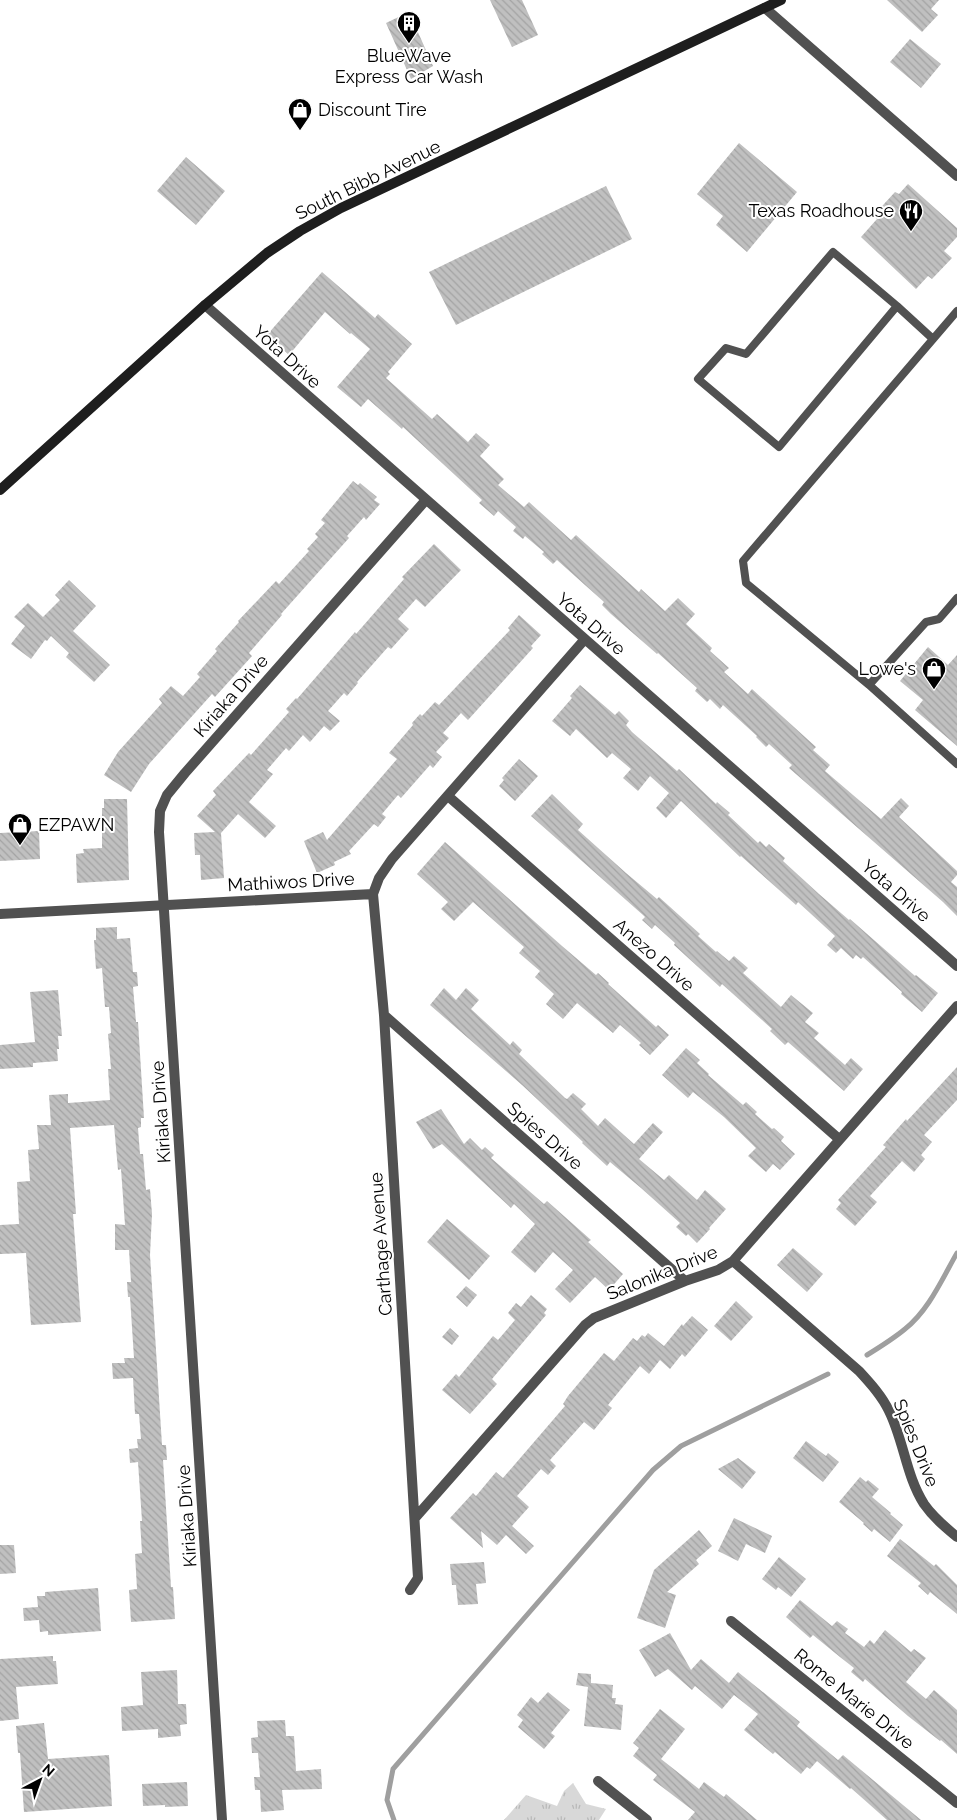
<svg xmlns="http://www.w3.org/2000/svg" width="957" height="1820" font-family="Raleway,sans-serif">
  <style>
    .grass { fill: url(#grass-tufts) }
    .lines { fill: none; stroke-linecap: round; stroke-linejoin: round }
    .stream { stroke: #9f9f9f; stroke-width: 5 }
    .building { fill: url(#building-back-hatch) }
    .service { stroke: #515151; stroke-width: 8 }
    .minor { stroke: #515151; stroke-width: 10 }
    .secondary { stroke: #1e1e1e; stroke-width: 10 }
    .labels { text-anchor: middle; stroke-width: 4; stroke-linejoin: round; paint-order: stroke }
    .poi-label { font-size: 18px; fill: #000; stroke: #fff; text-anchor: start }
    .street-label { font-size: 18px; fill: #000; stroke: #fff }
  </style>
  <defs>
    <pattern id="grass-tufts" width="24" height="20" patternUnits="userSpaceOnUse" patternTransform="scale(1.25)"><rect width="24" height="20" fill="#d8d8d8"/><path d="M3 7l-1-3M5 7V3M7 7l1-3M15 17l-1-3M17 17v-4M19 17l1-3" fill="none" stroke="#b8b8b8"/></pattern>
    <pattern id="building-back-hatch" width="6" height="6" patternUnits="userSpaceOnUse" patternTransform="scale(1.25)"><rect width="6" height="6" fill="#c0c0c0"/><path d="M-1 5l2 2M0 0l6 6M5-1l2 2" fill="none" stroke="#a3a3a3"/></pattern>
  </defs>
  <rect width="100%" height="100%" fill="#fff"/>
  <path class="grass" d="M573,1783L586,1804L606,1809L599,1820H504L526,1795L557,1806L564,1791Z"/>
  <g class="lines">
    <path class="stream" d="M867,1355C880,1347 893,1339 905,1329C929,1310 942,1279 957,1253
      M394,1820L387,1800L393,1769L653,1470L681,1446L828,1374"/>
  </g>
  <path class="building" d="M490,0H522L538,35L512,47Z
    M887,0H939L931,9L938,15L922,32Z
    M409,12L433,66L411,79L386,23Z
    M910,39L941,64L921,88L890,62Z
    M739,143L797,192L747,252L716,225L723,216L697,194Z
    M186,157L225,191L196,225L157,191Z
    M908,184L957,228V237L944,251L952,258L932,279L928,276L916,289L861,237L877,219L873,216L895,192L899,194Z
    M606,186L632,239L456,325L429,272Z
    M322,272L375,318L378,314L412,344L388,372L390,374L386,378L432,419L437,414L468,442L476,433L490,445L480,456L504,479L498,485L524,507L529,502L571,540L576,535L639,592L641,589L665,611L678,598L695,614L686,624L712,648L710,651L729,668L724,672L748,694L752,689L816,747L813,750L830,765L825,771L881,819L901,798L909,806L899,817L957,871V875L951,882L957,887V916L943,902L789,768L792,765L769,744L766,747L756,737L757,736L723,705L720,709L710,699L707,702L695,691L697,688L658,653L657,654L611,614L602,605L604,602L557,560L553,564L542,554L544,552L525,536L523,539L513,531L516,527L498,511L494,516L479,503L482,500L403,427L402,429L368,399L361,407L337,387L370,349L351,333L350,334L325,312L289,355L267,335Z
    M353,481L358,485L360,483L377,497L374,500L380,504L366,520L364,517L347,536L349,538L281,614L282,615L249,653L252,656L215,697L212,694L149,764L131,792L104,775L118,752L162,703L159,699L171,686L183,696L200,677L197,674L217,651L215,649L239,622L238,621L276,581L279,584L309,551L307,549L318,537L315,534L325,523L321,520Z
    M434,544L461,570L425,607L416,599L398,619L409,629L391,649L388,647L357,682L358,683L347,696L344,693L328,711L340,721L330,731L324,726L310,742L303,735L289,751L286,748L267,770L273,774L249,802L276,826L265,838L238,814L221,833L224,878L201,880L200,855H195L194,833L215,832L197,816L216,795L213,791L249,753L251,755L289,712L286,709L296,698L297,699L355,632L356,634L404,579L402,577Z
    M69,580L96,606L73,631L110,665L94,682L66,657L69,653L51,636L47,641L45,640L31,659L11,644L25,626L14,617L28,603L43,617L60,600L55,595Z
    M519,615L541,635L531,646L533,648L468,720L461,713L443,733L449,738L436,752L442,757L433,768L430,765L401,798L398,795L382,814L386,817L378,827L374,824L349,851L351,854L334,862L335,865L317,873L304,841L323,832L327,840L397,759L389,753L413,725L412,723L420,714L422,716L435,702L439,705L510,630L508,628Z
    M928,647L948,665L957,655V746L915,710L923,700L900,681Z
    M580,685L615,715L619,711L629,721L626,725L632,732L677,771L679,769L716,804L717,802L730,813L728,815L758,843L760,841L766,847L769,844L785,858L783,861L819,894L849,920L850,919L915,976L916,975L938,993L922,1012L901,994L902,992L863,957L861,959L856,955L853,959L841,948L836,953L827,945L835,936L798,902L796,905L741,856L740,857L681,801L666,818L656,808L669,793L650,776L638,791L623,778L631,769L612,753L607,758L576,729L570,736L552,721L572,698L570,696Z
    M519,759L538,776L515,801L499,786L504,780L502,778Z
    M552,794L583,824L578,830L626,873L657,899L659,897L700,934L698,936L716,952L717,951L729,961L734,956L748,968L743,973L781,1007L791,995L813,1013L805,1022L819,1033L814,1038L845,1065L851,1058L863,1069L844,1091L788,1042L785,1045L770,1031L772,1029L722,984L720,987L674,945L675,943L655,925L652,929L642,920L645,917L643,915L531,816Z
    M104,799H127L129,880L77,883L76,854L84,853L83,849L102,848V808H104Z
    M39,831L40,859L0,861V833Z
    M445,842L562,946L596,975L598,973L609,983L608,984L656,1027L658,1025L669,1035L650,1055L639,1045L641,1043L620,1025L613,1033L577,1003L563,1019L546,1004L554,994L535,977L540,971L519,953L524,947L473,902L454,921L441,909L448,902L417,874Z
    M117,927V939L130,938L133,972H137L138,986L133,987L136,1022H138L144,1118H141V1127L138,1128L140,1154H143L146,1190L150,1189L152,1214L150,1255L162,1445H166L167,1460H163L171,1587H173L175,1619L131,1622L129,1590L137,1589L135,1554L142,1553L140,1521H142L138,1462L130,1463L129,1449L138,1448L137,1439H141L139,1414H135L133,1378L113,1379L112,1363H125L124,1358H134L130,1297H128L127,1282H131L129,1250H115V1224L125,1225L121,1169L118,1170L114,1125L70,1128L76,1214H73L81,1322L31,1325L26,1253L0,1254V1225L19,1224L17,1182L30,1181L28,1150L39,1149L37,1125H51L49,1095L68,1094V1103L110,1100L108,1069H111L108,1034L111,1033L109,1007H105L102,968L96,969L94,940H96V928Z
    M444,988L456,1000L466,988L479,1000L471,1009L510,1045L513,1041L522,1050L519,1054L565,1098L567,1099L573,1093L586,1104L581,1109L598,1126L605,1118L634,1144L653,1123L663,1132L639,1159L664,1180L669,1175L697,1200L705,1190L726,1209L709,1228L710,1229L697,1243L688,1234L686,1236L676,1227L680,1223L641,1188L610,1162L607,1166L582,1143L583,1142L522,1085L430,1005Z
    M58,990L62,1036H58L59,1049H57L58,1061L33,1063V1067L0,1069V1045L35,1042L30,992Z
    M686,1048L700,1060L697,1063L709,1074L708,1075L743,1105L746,1102L757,1112L755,1114L772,1129L774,1128L784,1137L781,1141L795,1154L780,1170L773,1164L766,1172L748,1156L756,1148L724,1117L693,1092L688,1098L662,1075Z
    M957,1067V1100L924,1135L932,1142L921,1155L925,1159L914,1172L902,1161L870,1196L877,1202L855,1226L836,1209L841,1203L838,1200L886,1147L883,1145L906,1119L907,1121Z
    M441,1109L464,1144L470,1138L482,1150L485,1147L494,1155L491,1158L544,1204L547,1201L591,1240L588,1242L623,1274L609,1290L595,1277L570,1303L555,1289L573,1270L553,1252L535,1273L511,1252L535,1224L514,1204L511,1208L442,1144L433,1149L416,1122Z
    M447,1219L490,1256L469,1280L427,1242Z
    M793,1248L823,1274L807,1292L777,1265Z
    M466,1286L477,1295L467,1307L456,1297Z
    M531,1295L547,1309L544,1313L546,1315L492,1379L497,1384L470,1414L442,1390L456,1374L459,1377L493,1336L498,1340L515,1320L508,1313L516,1303L521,1307Z
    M736,1301L753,1317L731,1341L714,1326Z
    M692,1316L708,1330L685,1357L682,1354L670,1369L660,1360L649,1374L640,1366L608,1405L612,1408L594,1430L584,1422L550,1460L556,1466L548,1475L541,1469L517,1496L529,1507L512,1526L534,1546L526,1554L506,1535L497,1545L481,1531L483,1548L450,1518L473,1493L476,1496L496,1472L503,1478L565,1406L563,1404L568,1396L604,1353L614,1361L633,1338L637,1341L642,1335L645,1337L648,1333L664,1346L682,1324L683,1326Z
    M450,1328L459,1336L452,1345L442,1337Z
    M806,1441L826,1456L828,1453L839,1462L823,1482L793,1458Z
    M738,1458L756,1472L742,1489L718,1469Z
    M860,1477L866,1482L868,1480L879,1489L872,1497L891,1513L890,1514L903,1525L890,1542L874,1529L872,1532L863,1524L864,1523L839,1502Z
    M734,1518L772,1536L765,1553L746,1544L738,1561L718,1551Z
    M699,1530L712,1546L696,1560L699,1564L667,1592L676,1595L665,1628L637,1618L654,1570Z
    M900,1539L934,1566L936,1564L957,1585V1614L930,1592L928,1595L918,1586L921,1583L887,1556Z
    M0,1545H14L16,1573L0,1574Z
    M779,1557L806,1579L791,1597L778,1587L776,1590L762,1579Z
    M484,1562L486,1583L476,1584L478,1604L458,1605L456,1585H452L450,1564Z
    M98,1588L101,1631L48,1635V1631L40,1632L39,1620L24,1621L23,1608L38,1607L37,1596H45V1592Z
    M800,1600L832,1626L837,1621L848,1629L845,1633L864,1647L870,1640L874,1644L885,1630L911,1652L914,1649L926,1658L906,1682L926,1699L934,1690L957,1710V1754L941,1740L940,1741L908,1716L865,1679L863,1682L851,1672L854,1668L840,1657L813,1635L810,1638L786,1617Z
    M670,1633L691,1670L701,1659L729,1683L738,1672L800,1722L797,1726L838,1760L843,1755L921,1820H887L851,1788L850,1789L817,1761L810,1769L807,1767L801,1774L775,1752L773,1754L744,1730L758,1714L734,1695L722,1709L695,1686L692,1690L668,1669L655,1677L639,1650Z
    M53,1656V1661H56L58,1684L16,1687L19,1719L0,1721V1659Z
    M177,1670L178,1704H186L187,1724L180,1725L181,1736L158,1738V1729L122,1731L121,1707L143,1705L141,1672Z
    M578,1673L591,1674V1683L613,1685L612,1698H616L615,1704L623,1705L621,1730L584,1726L588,1687L576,1685Z
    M548,1692L570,1710L551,1733L555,1736L544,1749L518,1727L523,1720L517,1715L531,1697L538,1703Z
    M660,1709L685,1729L661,1759L699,1789L704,1782L724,1797L726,1794L757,1820H688L695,1812L653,1780L657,1775L633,1756L639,1748L633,1743Z
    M285,1720L286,1736H294L296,1771L321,1769L322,1789L282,1790L284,1810L261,1812L260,1790H255L254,1777H260L258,1753H252L251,1738L258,1737L257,1721Z
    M44,1723L48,1759L109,1755L112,1806L24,1812L20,1753H18L16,1726Z
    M187,1782L188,1806L165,1807V1805L143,1806L142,1784Z"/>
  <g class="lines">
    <path class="service" d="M897,306L779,447L698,379L726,348L746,354L833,252L897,306L933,339
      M957,311L743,561L746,583L869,685L926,622L939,619L957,598
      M867,683L957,764"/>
    <path class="minor" d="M765,8L957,176
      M205,305L957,966
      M448,796L839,1139
      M373,894L384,1015L418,1578L410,1590
      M0,914L373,894L379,878L392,859L585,639
      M384,1015L685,1281
      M733,1261L859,1371C870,1383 882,1396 889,1411C904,1441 906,1476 924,1504C933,1517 945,1527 957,1537
      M415,1518L585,1325L594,1318L685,1281L718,1270L733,1261L957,1006
      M731,1621L957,1803
      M598,1781L647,1820
      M222,1820L159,832L160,811L167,795L185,773L425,501"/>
    <path class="secondary" d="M0,490L205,305L267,253L300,231L341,208L781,0"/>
  </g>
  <defs>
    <g id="building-pin" transform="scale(1.25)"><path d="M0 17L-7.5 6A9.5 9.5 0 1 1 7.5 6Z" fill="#000" stroke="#fff"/><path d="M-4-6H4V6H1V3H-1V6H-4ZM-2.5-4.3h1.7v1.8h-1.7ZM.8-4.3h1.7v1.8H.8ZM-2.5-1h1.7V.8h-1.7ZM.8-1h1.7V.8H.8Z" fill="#fff"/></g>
    <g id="shop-pin" transform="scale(1.25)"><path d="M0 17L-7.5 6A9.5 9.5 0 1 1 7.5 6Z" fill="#000" stroke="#fff"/><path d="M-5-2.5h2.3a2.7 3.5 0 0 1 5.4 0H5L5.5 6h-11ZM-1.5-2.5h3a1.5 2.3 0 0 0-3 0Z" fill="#fff"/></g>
    <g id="restaurant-pin" transform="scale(1.25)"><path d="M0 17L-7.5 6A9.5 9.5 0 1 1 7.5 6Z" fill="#000" stroke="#fff"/><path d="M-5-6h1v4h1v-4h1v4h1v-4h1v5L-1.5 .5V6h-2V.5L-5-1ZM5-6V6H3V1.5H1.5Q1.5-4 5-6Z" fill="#fff"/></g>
  </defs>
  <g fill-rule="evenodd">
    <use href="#building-pin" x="409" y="23"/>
    <use href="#shop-pin" x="300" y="110"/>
    <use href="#restaurant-pin" x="911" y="211"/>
    <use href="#shop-pin" x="934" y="669"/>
    <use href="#shop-pin" x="20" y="825"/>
  </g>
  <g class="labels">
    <g class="poi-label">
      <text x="409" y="62" text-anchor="middle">BlueWave<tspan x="409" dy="21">Express Car Wash</tspan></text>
      <text x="318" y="116">Discount Tire</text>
      <text x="894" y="217" text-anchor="end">Texas Roadhouse</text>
      <text x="916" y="675" text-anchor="end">Lowe's</text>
      <text x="38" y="831">EZPAWN</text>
    </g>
    <g class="street-label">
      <text transform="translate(368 180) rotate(-26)" y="6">South Bibb Avenue</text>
      <text transform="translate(287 357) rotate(42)" y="6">Yota Drive</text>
      <text transform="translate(591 624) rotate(41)" y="6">Yota Drive</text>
      <text transform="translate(231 696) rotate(-49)" y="6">Kiriaka Drive</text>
      <text transform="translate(291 882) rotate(-3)" y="6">Mathiwos Drive</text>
      <text transform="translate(896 891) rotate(41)" y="6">Yota Drive</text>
      <text transform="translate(654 955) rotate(41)" y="6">Anezo Drive</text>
      <text transform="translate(161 1112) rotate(-94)" y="6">Kiriaka Drive</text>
      <text transform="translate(545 1136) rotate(41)" y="6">Spies Drive</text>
      <text transform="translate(381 1244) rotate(-94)" y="6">Carthage Avenue</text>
      <text transform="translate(662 1273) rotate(-22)" y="6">Salonika Drive</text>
      <text transform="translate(916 1443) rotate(68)" y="6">Spies Drive</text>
      <text transform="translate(187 1516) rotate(-94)" y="6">Kiriaka Drive</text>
      <text transform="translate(854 1699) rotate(39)" y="6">Rome Marie Drive</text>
    </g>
  </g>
  <g transform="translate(40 1780) rotate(41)" stroke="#ffffff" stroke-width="4" paint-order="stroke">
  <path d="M0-4L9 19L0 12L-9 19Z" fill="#000000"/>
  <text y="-8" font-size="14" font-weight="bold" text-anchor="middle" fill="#000000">N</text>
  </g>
</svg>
